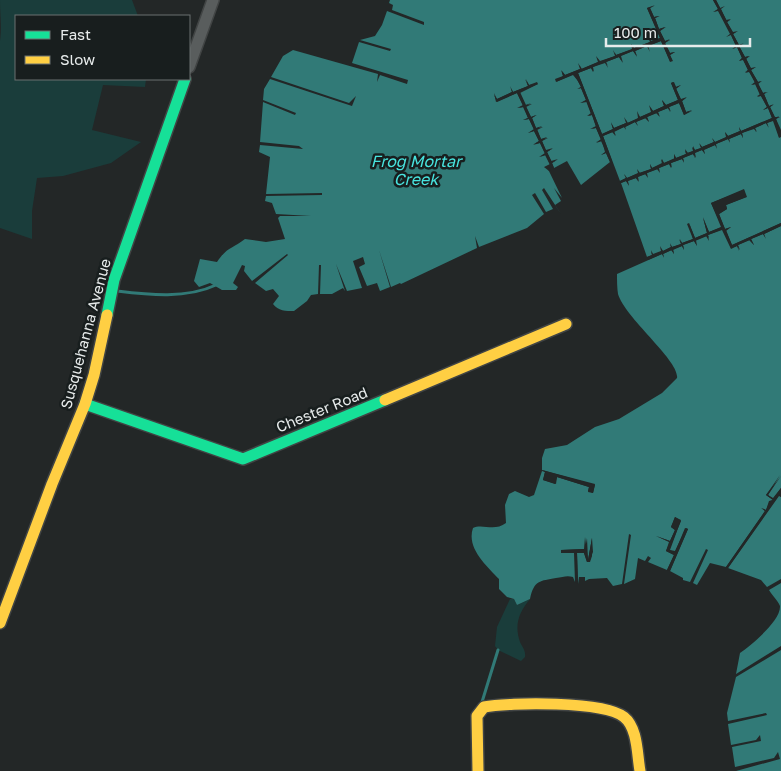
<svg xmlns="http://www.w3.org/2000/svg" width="781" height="771" font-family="'Golos Text',sans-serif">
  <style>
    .green { fill: #1a3d3b }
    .water { fill: #317a77 }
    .pier { fill: #232727 }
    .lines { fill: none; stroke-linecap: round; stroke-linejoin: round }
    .stream { stroke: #317a77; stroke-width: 3 }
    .street-casing { stroke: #414444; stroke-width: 14 }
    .fast-casing { stroke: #414444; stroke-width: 14 }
    .slow-casing { stroke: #414444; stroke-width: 14 }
    .street { stroke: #595d5d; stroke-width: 11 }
    .fast { stroke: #16e098; stroke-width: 11 }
    .slow { stroke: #ffcf43; stroke-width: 11 }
    .labels { text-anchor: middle; stroke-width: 5; stroke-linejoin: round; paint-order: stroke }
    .street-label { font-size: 15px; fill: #e7ebeb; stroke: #181e1e }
    .water-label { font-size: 16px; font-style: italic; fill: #48e3de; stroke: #181e1e }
  </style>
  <rect width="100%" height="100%" fill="#232727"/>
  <path class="green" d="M0,0H132L138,16H16V79H146L145,87L103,85L92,130L141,142L111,163L63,176L37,178L32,211V239L0,228V41C2,26 0,15 0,0Z
    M510,599H514L517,605L530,599C519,612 514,625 520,642C522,647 526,650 525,657L521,661L498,650L495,646L497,627Z"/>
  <path class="water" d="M390,0H713L718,9L714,12L718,10L731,34L729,35H731L736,46L732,49L737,47L742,58L739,61L743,59L748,70L745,72L749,71L755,83L752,85L755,84L760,95L757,96H761L767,107L763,110L768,108L772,118L741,131L739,127L740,131L728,136L725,132L727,137L715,142L712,138L714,142L702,147L700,144L701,148L695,150L692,147L693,151L687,153L685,150L686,154L676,158L674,154L675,158L664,163L662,159V163L652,168L650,164L651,169L639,173L638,170L639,173L627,178L624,174L626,178L620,181L603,136L613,132L615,136L614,132L624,127L626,129L625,127L635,122L638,126L636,122L646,118L649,122L647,117L657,113L659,116L658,112L668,108L670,112L669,107L679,103L684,115L692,110L686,112L682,101L686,98L681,100L676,88L681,85L676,87L674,82L671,83L678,100L666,105L662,100L664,106L653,111L650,107L652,112L640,117L638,115L639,118L627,123L626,120V123L614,128L611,123L613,129L602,134L578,73L591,68L593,72V67L605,62L608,66L606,62L619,57L622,62L620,56L633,51L637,56L635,51L647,46L649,50L648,46L661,41L670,61L672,60L670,55L675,52L670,53L665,43L670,40L665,41L660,31L665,27L659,29L655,18L659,16L654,17L650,8L654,6L647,8L660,38L651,41L649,37L650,42L634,48L631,44L633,49L616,55L615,53V56L599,62L598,59V62L581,69L580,66V69L565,75L562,71L563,76L556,82L574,74L581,87L578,89L581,88L586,100L581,103L586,101L591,114L588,116L592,115L596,127L591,129L596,128L601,140L596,142L601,141L606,152L601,155L606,153L610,162L581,185L567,161L554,168L552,163L557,160L552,162L547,152L552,149L546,151L542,141L547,137L541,139L537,129L542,126L536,128L532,118L536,115L531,117L526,106L531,103L526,105L520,92L538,84L529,85L526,79L528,86L513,92L511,88L512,92L497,99L494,95L497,102L517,93L523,106L518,108L523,107L528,118L523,120L529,119L534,130L528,133L534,131L539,141L534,144L540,143L545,154L540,157L545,155L550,165L544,168L547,167L562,198L554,188L561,201L555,205L561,214L544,188L542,190L553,209L546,212L535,193L532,195L544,214L527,228L479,247L475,236L477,248L401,284L400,283L391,287L379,250L390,287L380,291L377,283L367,286L359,267L365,264L363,257L353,261L362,288L347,291L336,264L345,291L343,288L332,294H320L321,265H319L318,294L311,295L307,301L294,311C286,311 278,311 273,304L279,296L273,289L266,291L255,283L288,255L287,254L252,281L244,271L245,266L242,265L233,283L238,287L236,290H222L210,283L199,287L194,281L200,259L217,262C227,247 232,249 245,239L266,242L285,239L278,218L280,216H311L276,214L272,203L265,201L266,196L322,195V193L266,194L270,157L259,152L260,145L303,149L299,146L260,142L263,102L295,115L296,113L263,100L264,89L270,79L352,106L356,96L349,103L271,77L283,56L293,50L378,74L377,82L380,75L407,84L408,80L352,63L359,42L390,51L391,49L360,40L375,36L382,25L387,11L424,25V22L392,10L393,5L389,3Z
    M716,0H781V135L776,119L779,116L775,118L770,107L773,105L769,106L764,94L766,92L763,93L758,83L761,81L758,82L751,70L756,67L751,69L746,58L749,56L745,57L739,46L743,44L739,45L733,34L736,32L733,33L727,22L730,20L727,21Z
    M774,120L779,137H781V223L732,245L726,230L731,227L725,229L719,214L727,209L726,205L746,197L744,190L711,203L722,227L709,232L703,218L707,233L695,238L689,223L693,239L682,243L680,239L681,244L672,247L670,244L671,247L663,251L660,248L662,251L653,255L651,251L652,255L647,257L621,183L626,181L629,185L627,181L636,178L638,181L637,177L646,174L647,176V173L658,169L659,170V168L669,164L671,168V163L682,159L684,162L683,158L693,154L695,158L694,153L702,150L705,154L703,150L715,145L716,146V144L728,139L730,142L729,139L741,134L743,138L742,133L754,128L756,132L755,128L766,123L768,127L767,123Z
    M781,226V488L773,499L768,495L781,476L766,495L773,500L769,501L766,510L762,508L765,511L726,567L710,563L697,585L693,583L708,550L706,549L690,582L683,580V578L670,571L688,529L685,528L675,552L669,550L681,521L675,517L671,527L675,530L670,541L656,536L670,542L666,551L674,555L667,570L648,562L651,558L648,556L645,561L638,558L635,579L624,584L631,535L629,534L622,584L613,586L607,578L589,579L585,581V577H579L578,584L577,553H584L587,562H590L592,556V538L588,560L587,538L585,549L561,550L575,553V582L573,577C567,575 563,577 556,578C540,581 534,580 530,599L517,605L514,599L507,597L499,589V579C487,566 466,548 473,528C482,523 494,532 506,523L505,505L509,494L515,491L529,497L534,495L542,471L545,472L543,480L555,484L557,477L589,487L588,491L593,493L595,484L542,470V458L545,449L567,445L595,427L619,419L662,393L677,378C680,361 625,318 618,294C617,288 617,280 617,274L662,254L664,257L663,254L672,250L674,254L673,250L682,246L684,250L683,245L694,241L697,246L695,241L707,236L709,238L708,235L723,229L731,248L737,246L740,250L738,245L750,240L754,245L751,239L763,234L765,237L764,234Z
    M779,495L781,497V579L767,587L761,580L728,568Z
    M781,583V646L736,674L740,653C750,646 781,621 780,606C778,601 772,595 769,590Z
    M781,650V771H736L780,759L778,752L774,758L735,767L732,747L761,741L760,735L756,740L731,745L728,724L767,715L766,713L728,721L727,713L736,677Z"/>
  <path class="pier" d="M713,0H716L720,8L725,6L721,9L726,20L731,19L727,22L733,32L738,31L733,34L739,45L744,43L739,46L745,57L750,56L746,59L751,68L756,67L751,70L758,82L762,81L758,84L763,93L768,92L764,94L769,106L774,104L770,107L775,117H780L776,119L781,130V137L779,138L773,121L767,123L769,128L766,123L755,128L757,132L754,129L742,133L743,138L741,134L729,139L730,143L728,139L716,144L717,149L715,145L704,150L705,154L702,150L695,153L696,158L693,154L683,158L684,163L682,159L671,163L672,168L669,164L659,168L660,173L657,169L647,173L648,178L645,174L638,177L639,182L636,178L628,181L629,186L626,181L621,183L620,181L626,178L624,174L627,178L638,173L637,169L640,173L651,169L650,164L652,168L662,164L661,159L664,163L674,159V154L676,158L686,154L685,149L688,153L693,151V146L695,150L701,148L699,143L702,147L714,142L712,138L715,142L726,137L725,132L728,136L740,131L739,127L741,131L772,118L768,108L763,110L767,107L761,96L757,97L760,94L756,84L751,85L755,82L749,72L745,73L748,70L743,60L739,61L742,58L737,47L733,49L736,46L731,35L726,37L730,34L718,11L713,12L718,9Z
    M655,5L650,8L654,17L660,16L655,18L659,29L666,27L660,31L665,41L670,39L665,43L670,53L675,52L670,55L673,61L670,62L661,41L648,46L650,52L647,46L635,51L637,57L633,51L621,56L623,63L619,57L606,62L608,68L605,63L593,67L594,72L591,68L578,73L602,134L613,129L611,122L614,128L626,123L624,117L628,123L638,118L637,111L640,117L651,112L649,105L653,111L664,106L662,100L666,105L678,100L671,83L673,82L676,87L681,85L676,89L681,99L687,97L682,101L686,112L692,111L684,115L679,103L669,107L671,112L668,108L658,112L660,117L656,113L647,117L649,122L645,118L636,122L638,126L635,122L625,127L626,130L624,127L614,131L616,136L612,132L603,136L612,161L610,162L606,153L601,155L605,152L602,141L596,143L601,139L596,128L590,129L596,126L592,115L587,116L591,113L587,102L580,103L586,100L581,88L577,89L581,87L578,81L573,75L556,82L555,79L563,76L561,70L565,75L580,69L578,63L582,69L598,62L596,56L600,61L615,56L613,50L616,55L632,49L631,44L634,48L650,42L648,36L651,41L660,38L647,8Z
    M525,79L529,85L537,82L538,84L520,93L525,105L532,104L526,107L531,117L537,115L532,118L536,128L543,127L537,130L541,139L548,138L542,141L546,150L553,148L547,152L551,161L558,159L552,163L554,168L550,167L551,170L549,171L544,167L550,164L546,155L539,157L545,153L540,143L533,145L539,141L534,131L528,133L534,129L529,119L523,120L528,118L524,107L517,108L523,105L517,93L496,102L494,93L497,99L512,92L510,86L513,92L528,86Z
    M744,189L747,197L726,205L727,209L719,214L725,229L731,227L726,231L732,245L781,223V226L764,234L766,239L763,234L751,239L754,245L749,240L738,245L739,251L737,246L731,249L722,230L708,235L709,241L706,236L696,240L697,246L694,241L683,245L684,250L682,246L673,249L674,254L671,250L663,254L664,258L662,254L648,260L647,257L652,255L651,250L653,254L661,251L660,246L663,251L671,247L670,243L672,247L681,244L679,239L682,243L693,239L687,224L689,223L695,238L707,233L703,217L709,232L721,227L711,203Z
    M542,470L595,485L593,493L588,492L589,487L557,477L556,484L543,480L545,472Z
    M780,475L768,495L773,498L781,488V497L779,496L728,568L726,567L765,511L761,508L766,510L770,501L773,500L766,495Z
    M675,517L681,520L670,550L675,551L686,528L688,529L670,571L667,570L674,555L666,551L669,542L656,536L670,541L675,530L671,527Z
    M585,537L588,560L592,538L593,552L589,562H587L584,553H577L578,584L575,582L574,553H561V550L584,549Z"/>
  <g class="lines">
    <path class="stream" d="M117,291C150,295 186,299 216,285
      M482,702L498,650"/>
    <g class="street-casing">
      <path id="street" d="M189,67L213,0"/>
    </g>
    <g class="fast-casing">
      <path id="fast" d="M107,315L114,280L185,79
        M85,404L243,459L385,400"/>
    </g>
    <g class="slow-casing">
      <path id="slow" d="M385,400L566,324
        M0,623L52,484L85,404L94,375L107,315
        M478,771L477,716L484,707C510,702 604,701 624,717C638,728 637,755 640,771"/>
    </g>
    <use href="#street" class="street"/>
    <use href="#fast" class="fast"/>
    <use href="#slow" class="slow"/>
  </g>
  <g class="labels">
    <g class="street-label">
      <text transform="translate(86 334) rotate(-75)" y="5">Susquehanna Avenue</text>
      <text transform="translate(322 410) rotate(-22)" y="5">Chester Road</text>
    </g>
    <g class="water-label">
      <text x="416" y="167">Frog Mortar<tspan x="416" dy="18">Creek</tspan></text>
    </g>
  </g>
  <rect x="15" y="15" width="175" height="65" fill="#181e1e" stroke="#6b7070"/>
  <rect x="25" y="31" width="25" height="8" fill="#16e098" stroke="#6b7070"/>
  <text x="60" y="40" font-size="15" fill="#e7ebeb">Fast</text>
  <rect x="25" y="56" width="25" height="8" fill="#ffcf43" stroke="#6b7070"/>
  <text x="60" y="65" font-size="15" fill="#e7ebeb">Slow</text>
  <path d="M606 38v8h144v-8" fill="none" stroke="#e7ebeb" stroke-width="2.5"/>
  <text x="614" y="38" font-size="15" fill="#e7ebeb" stroke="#181e1e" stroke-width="4" paint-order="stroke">100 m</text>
</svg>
